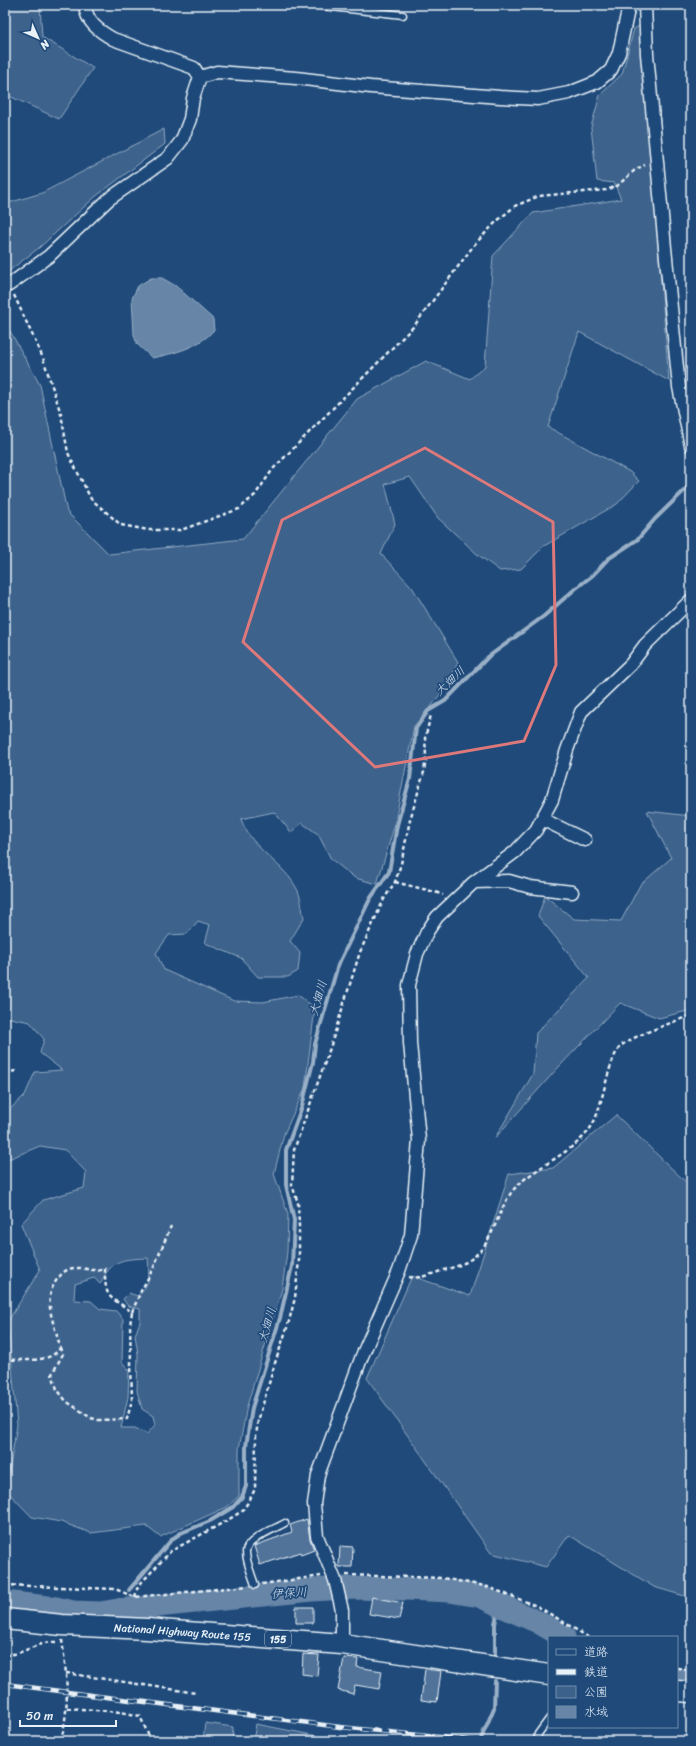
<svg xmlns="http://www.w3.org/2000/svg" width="696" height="1746" font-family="Sriracha,'Klee One',sans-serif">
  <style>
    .green { fill: #3c628c; stroke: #92aac2; fill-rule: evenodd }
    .water { fill: #6685a7; stroke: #9ab0c7 }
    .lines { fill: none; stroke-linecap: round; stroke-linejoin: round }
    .stream { stroke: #9ab0c7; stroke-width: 4 }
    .river { stroke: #6685a7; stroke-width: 23 }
    .building { fill: #517399; stroke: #e8f1f8 }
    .service-casing { stroke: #e8f1f8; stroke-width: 9 }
    .minor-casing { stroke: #e8f1f8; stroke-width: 15 }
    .trunk-casing { stroke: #e8f1f8; stroke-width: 23 }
    .path { stroke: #e8f1f8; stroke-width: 2.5; stroke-dasharray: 4 3; stroke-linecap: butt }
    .service { stroke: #1f4a7a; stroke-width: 6 }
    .minor { stroke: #1f4a7a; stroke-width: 12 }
    .trunk { stroke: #1f4a7a; stroke-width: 20 }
    .rail-casing { stroke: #e8f1f8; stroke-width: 4.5 }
    .rail { stroke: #1f4a7a; stroke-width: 3; stroke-dasharray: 9; stroke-linecap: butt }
    .marked { fill: none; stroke: #dd787b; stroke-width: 3; stroke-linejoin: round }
    .labels { text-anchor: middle; stroke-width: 3.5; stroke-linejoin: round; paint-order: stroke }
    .shield { fill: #1f4a7a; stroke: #acbfd2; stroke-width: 1 }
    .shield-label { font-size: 10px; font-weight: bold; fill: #e8f1f8 }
    .street-label { font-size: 11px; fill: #e8f1f8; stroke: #1f4a7a }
    .water-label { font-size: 12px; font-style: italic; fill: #d4e1ec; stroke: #1f4a7a }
  </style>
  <rect width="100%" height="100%" fill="#1f4a7a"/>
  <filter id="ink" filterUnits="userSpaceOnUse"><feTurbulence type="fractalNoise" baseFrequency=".025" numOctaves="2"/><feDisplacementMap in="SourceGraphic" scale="8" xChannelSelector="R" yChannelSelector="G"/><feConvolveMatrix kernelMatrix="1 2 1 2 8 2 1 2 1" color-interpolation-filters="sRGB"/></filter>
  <g filter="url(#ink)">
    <path class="green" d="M5,5H40L42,37L93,68L59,119L5,94Z
      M642,24L644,71L669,381L579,332L548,427L630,472L639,481L617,504L544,546L521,569L500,571L477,554L438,518L410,477L385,484L395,524L381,554L412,587L458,662L448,684L430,708L414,726L394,827L377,884L355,878L331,859L318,834L302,823L291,832L274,812L241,819C252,851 285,863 298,891C301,898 302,909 304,918L290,941L300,953L298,971L288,977H258L241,958L205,943L210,925L198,921L187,934L169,935L156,953L164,970L234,1001L263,1002L298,995L315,1008L305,1088L284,1134L274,1174L288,1214L287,1252L282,1289L247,1406L239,1449V1496L227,1507L160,1537L146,1526L91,1533L61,1522L32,1517L6,1490L17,1425L8,1321L40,1270L21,1224L43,1200L84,1188L86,1172L65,1150L40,1146L6,1160L5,1159V1108L9,1110L25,1095L35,1072L62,1070L40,1053L44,1039L30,1022L5,1017V322L40,385L67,512L109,554L243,539L357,399L426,361L470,379L485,366L493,256L533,213L621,199L614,183L597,181L591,127L600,95L622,74L634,29ZM148,1258C149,1275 151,1285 137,1296L129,1293L123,1299L128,1306L140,1309V1322L135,1335L138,1354L137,1391L142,1409L153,1416L155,1425L147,1434L135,1428H121L128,1397L129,1370L122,1362L123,1319L116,1311L100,1309L91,1301L74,1300L75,1284L94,1278L100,1284C112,1259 122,1259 148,1258Z
      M164,129L165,144L95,197L40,247L5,274V204L42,193Z
      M647,811L691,816V1010L659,1018L620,1003L556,1070L495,1138L533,1074L536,1033L589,978L538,916L545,896L574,919L621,921L640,885L671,858Z
      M616,1115L691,1187V1598L654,1587L569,1535L546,1567L491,1553L367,1378L412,1276L470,1296L509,1174L553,1168Z
      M205,1723L233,1727L232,1741H203Z
      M256,1724L343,1741H253Z
      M152,1737L198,1741H154Z"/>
    <path class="water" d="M151,278H162L176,286L213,319L214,330C200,347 173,354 152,358L137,344L134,335L132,298L138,286Z"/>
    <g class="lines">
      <path class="stream" d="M129,1590L172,1539L181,1533L210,1521L233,1507L242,1497L246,1486V1446L252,1408L280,1318L292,1266L294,1220L286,1185V1150L302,1106L313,1062L315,1044L338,965L370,899L389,872L397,825L410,779L416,728L428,711L445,701L488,657L544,616L575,589L593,575L608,559L638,539L655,519L691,484
        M118,1610L119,1600
        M495,1655V1624L499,1604
        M480,1741L494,1708L495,1681"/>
      <path class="river" d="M5,1602L56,1608L73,1612L100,1613L118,1610L312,1590L346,1588L407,1589L449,1591L479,1596L538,1622L564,1637
        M677,1679L691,1681"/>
    </g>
    <path class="building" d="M307,1519L310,1539L314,1550L301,1555L300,1552L260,1565L254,1546L292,1532L290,1525Z
      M340,1546L353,1547L352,1567H339Z
      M372,1597L403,1603L399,1619L369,1614Z
      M296,1607H313V1623H296Z
      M303,1654L319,1655L317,1676L302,1674Z
      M344,1658L358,1659L357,1667L382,1671L379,1689L355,1685L353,1694L338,1690Z
      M425,1669L441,1671L437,1702L421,1700Z"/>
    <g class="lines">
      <g class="service-casing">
        <path id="service" d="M313,5L403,15
          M255,1585C252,1575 246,1562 246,1552C246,1539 275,1529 285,1523
          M537,1741L538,1734L549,1719"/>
      </g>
      <g class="minor-casing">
        <path id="minor" d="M85,5C86,22 99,31 113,39L194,68L200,77
          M645,5L647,54L665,248L679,387L691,446
          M200,77L217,72L296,78L371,87L500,97L538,99L569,93L597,82L611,70L619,53L629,5
          M5,286L9,285L49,256L109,199L168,158L182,140L190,119L193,98L200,77
          M542,819L585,840
          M475,882L509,881L530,887L572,892
          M342,1644V1610L335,1580L317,1536L314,1504L318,1475L362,1356L399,1271L411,1235L419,1140L410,1043L409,985L417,954L427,932L437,917L473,883L515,852L536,830L552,800L567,750L581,712L631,664L645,645L691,600"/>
      </g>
      <g class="trunk-casing">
        <g id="trunk">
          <path id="s1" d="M5,1619L62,1625L147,1629L342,1644L549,1675"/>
          <path d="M677,1691L691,1692"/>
        </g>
      </g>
      <path class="path" d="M14,295L43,358L61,414L68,453L91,499L121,525L148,530H181L239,509L255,495L273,469L414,326L474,245L496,222L515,206L539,196L606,190L617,186L636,169L645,165
        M395,882L435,892L443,895
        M5,1072L18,1071
        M409,1277C420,1279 431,1274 441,1271C449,1268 457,1267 464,1263C497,1248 495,1204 520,1183C540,1165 578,1149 591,1127C604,1106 607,1058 622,1045C636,1035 669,1024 686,1017L691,1016
        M132,1312L141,1291L153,1269L171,1226
        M5,1360C22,1359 50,1364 60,1348C55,1323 40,1299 59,1277C63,1272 68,1268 75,1268C85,1267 96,1273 105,1269C105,1301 109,1295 132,1312L130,1325L132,1400L127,1419L98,1420L91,1418L66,1401L57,1389L52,1374L63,1354L60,1348
        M346,1575L442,1578L485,1586L537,1606L588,1637
        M262,1584L321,1576
        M5,1585L115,1589L135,1597L248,1586
        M135,1597L137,1589L140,1584L171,1551L228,1520L242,1511L249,1501L255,1489L256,1436L258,1421L275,1363L288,1325L295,1298L299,1260V1226L298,1203L292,1185L294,1150L330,1048L360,952L384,899L395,882L401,864L410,820L424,772L426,756L425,738L431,715
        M5,1655C23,1655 38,1641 56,1642
        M677,1668L691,1670
        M66,1673L196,1693
        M67,1708L121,1712L140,1716L151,1741
        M61,1741C70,1703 67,1677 62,1640"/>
      <use href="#service" class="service"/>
      <use href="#minor" class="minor"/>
      <use href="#trunk" class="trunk"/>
      <g class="rail-casing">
        <path id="rail" d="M5,1684L340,1727L478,1741"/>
      </g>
      <use href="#rail" class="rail"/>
    </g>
  </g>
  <path class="marked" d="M425,448L553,522L556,665L524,741L375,767L243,642L282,520Z"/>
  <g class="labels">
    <rect class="shield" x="265" y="1631" width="26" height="16" rx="3"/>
    <g class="shield-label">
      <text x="278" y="1643">155</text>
    </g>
    <g class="street-label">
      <text dy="4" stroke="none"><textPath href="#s1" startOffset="178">National Highway Route 155</textPath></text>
    </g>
    <g class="water-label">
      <text transform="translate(450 681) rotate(-43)" y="4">大畑川</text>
      <text transform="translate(318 998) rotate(-74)" y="4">大畑川</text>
      <text transform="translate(267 1325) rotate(-74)" y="4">大畑川</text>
      <text transform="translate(289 1593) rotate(-4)" y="4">伊保川</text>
    </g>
  </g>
  <rect width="696" height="1746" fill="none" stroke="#1f4a7a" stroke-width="20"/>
  <rect x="10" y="10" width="676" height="1726" fill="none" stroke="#e8f1f8" stroke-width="1.5" filter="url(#ink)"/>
  <rect x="548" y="1636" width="130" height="92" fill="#1f4a7a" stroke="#6f8dac"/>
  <rect x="556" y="1649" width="20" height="6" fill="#1f4a7a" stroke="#6f8dac"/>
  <text x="584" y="1656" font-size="12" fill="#e8f1f8">道路</text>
  <rect x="556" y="1669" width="20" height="6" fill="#e8f1f8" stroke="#6f8dac"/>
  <text x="584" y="1676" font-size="12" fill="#e8f1f8">鉄道</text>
  <rect x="556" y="1686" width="20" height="12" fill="#3c628c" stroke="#6f8dac"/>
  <text x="584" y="1696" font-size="12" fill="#e8f1f8">公園</text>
  <rect x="556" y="1706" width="20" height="12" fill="#6685a7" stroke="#6f8dac"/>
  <text x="584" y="1716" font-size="12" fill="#e8f1f8">水域</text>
  <g transform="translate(38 38) rotate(135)" stroke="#1f4a7a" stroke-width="3" paint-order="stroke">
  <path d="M0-3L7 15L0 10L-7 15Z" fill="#e8f1f8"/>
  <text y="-6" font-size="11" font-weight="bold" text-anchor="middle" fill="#e8f1f8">N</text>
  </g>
  <path d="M20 1720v6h96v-6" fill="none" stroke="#e8f1f8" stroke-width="2"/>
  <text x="26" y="1720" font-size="12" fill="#e8f1f8" stroke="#1f4a7a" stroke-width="3" paint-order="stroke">50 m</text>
</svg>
